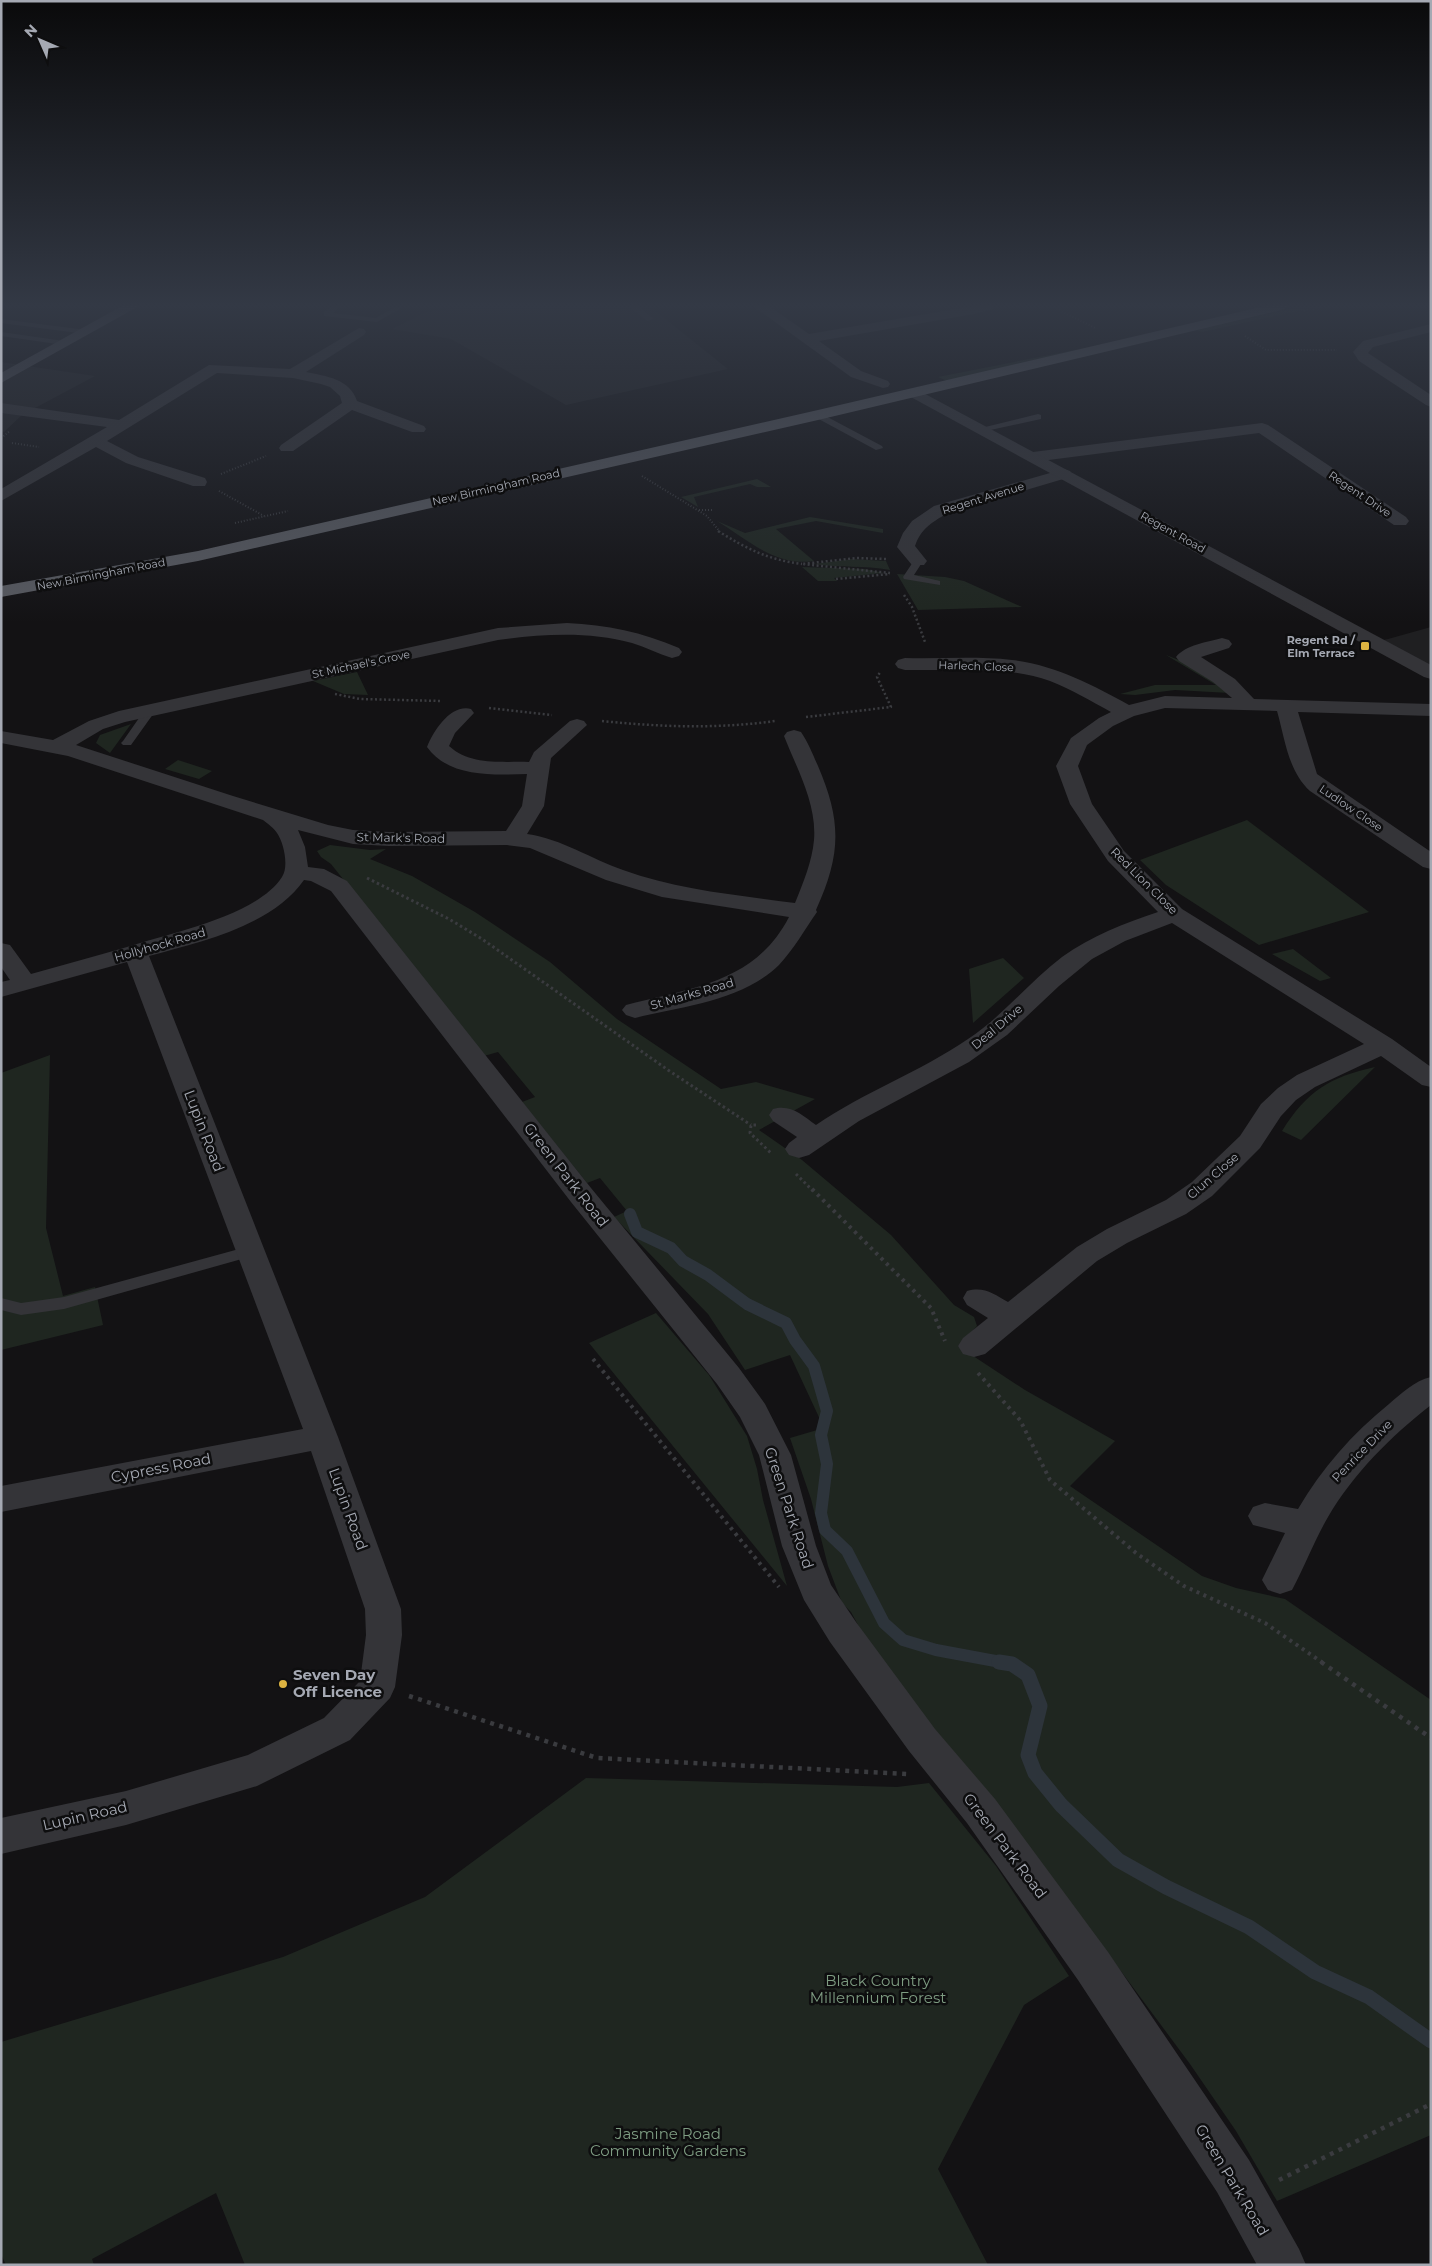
<svg xmlns="http://www.w3.org/2000/svg" width="1432" height="2266" font-family="Montserrat,sans-serif">
  <style>
    .built { fill: #1f1f21 }
    .green { fill: #1f2620 }
    .lines { fill: none; stroke-linecap: round; stroke-linejoin: round }
    .stream-far1 { stroke: #2d343b; stroke-width: 12 }
    .stream { stroke: #2d343b; stroke-width: 15 }
    .path-far4 { stroke: #3a3b3f; stroke-width: 2; stroke-dasharray: 1 2; stroke-linecap: butt }
    .path-far3 { stroke: #3a3b3f; stroke-width: 2.5; stroke-dasharray: 2 2.5; stroke-linecap: butt }
    .path-far2 { stroke: #3a3b3f; stroke-width: 3; stroke-dasharray: 2.5 3; stroke-linecap: butt }
    .path-far1 { stroke: #3a3b3f; stroke-width: 4; stroke-dasharray: 3 4.5; stroke-linecap: butt }
    .path { stroke: #3a3b3f; stroke-width: 4.5; stroke-dasharray: 4 5.5; stroke-linecap: butt }
    .service { fill: #343438; fill-rule: evenodd }
    .minor { fill: #343438; fill-rule: evenodd }
    .tertiary { fill: #343438; fill-rule: evenodd }
    .primary { fill: #505157; fill-rule: evenodd }
    .trunk { fill: #585a60; fill-rule: evenodd }
    .poi-dot { fill: #ddb341; stroke: #0e0e0f; stroke-width: 2 }
    .labels { text-anchor: middle; stroke-width: 5; stroke-linejoin: round; paint-order: stroke }
    .far-street-label { font-size: 11px; fill: #a5a9b3; stroke: #0e0e0f }
    .far-poi-label { font-size: 11px; font-weight: bold; fill: #a5a9b3; stroke: #0e0e0f; text-anchor: end }
    .street-label { font-size: 12px; fill: #a5a9b3; stroke: #0e0e0f }
    .near-street-label { font-size: 15px; fill: #a5a9b3; stroke: #0e0e0f }
    .near-poi-label { font-size: 15px; font-weight: bold; fill: #a5a9b3; stroke: #0e0e0f; text-anchor: start }
    .near-park-label { font-size: 15px; fill: #7e9c82; stroke: #0e0e0f }
  </style>
  <rect width="100%" height="100%" fill="#131214"/>
  <path class="built" d="M475,306H649L728,369L566,405L451,339L392,329L426,312Z
    M1,362L95,376L22,415L4,432L1,431Z
    M1431,627V673L1374,642L1388,639Z"/>
  <path class="green" d="M1303,306H1321L1202,332L1196,330Z
    M1080,349L947,381L938,377Z
    M757,479L771,487H757L750,484L694,497L698,507L681,497Z
    M810,517L883,529V533L816,521L776,529L814,561C776,567 748,540 717,521L745,533Z
    M852,559L886,561L890,570C864,565 840,568 814,564Z
    M802,567L865,569L884,573L834,578L837,581H818Z
    M897,574L945,577L964,581L1022,607L918,610Z
    M1166,655L1184,662L1230,693L1175,690L1135,695L1120,694L1155,685H1216Z
    M357,672L368,695L344,694L313,681Z
    M131,724L110,753L96,743L100,735Z
    M178,760L212,771L199,779L165,769Z
    M1247,820L1369,912L1259,945L1166,885L1140,860Z
    M330,845L370,850L386,849L370,859L412,876L475,912L550,962L617,1019L721,1089L756,1082L815,1099L759,1130L802,1160L891,1235L954,1305L974,1317L977,1326L958,1346L1025,1390L1115,1441L1070,1486L1202,1576L1236,1588L1285,1599L1431,1700V2135L1277,2201L1236,2131L1190,2064L1097,1939L869,1645L851,1612L842,1603L828,1566L811,1499L790,1438L824,1428L790,1355L745,1370L708,1314L614,1217L627,1211L600,1178L587,1183L522,1102L535,1097L498,1052L484,1056L331,864L321,857L317,851Z
    M1293,949L1331,978L1320,981L1272,954Z
    M1003,958L1024,978L973,1023L969,969Z
    M50,1055L46,1228L63,1296L95,1287L103,1325L1,1350V1073Z
    M1375,1067L1301,1140L1282,1131C1307,1091 1330,1077 1375,1067Z
    M656,1313L709,1375L747,1436L757,1469L763,1500L787,1586L589,1343Z
    M586,1778L897,1787L929,1783L996,1866L1069,1976L1024,2005L938,2169L988,2265H245L216,2193L92,2259L94,2265H6L1,2254V2042L283,1957L425,1897Z"/>
  <g class="lines">
    <path class="stream-far1" d="M630,1214L637,1232L671,1248L683,1261L708,1275L747,1304L786,1323L795,1340L814,1366L827,1411L821,1435L827,1464L821,1513L825,1530L847,1551L884,1623L903,1640L936,1650L1006,1663"/>
    <path class="stream" d="M999,1662L1012,1664L1028,1675L1040,1706L1028,1755L1035,1773L1061,1805L1118,1860L1166,1887L1249,1927L1315,1972L1369,1997L1431,2041"/>
    <path class="path-far4" d="M1051,306L1095,328
      M1304,311L1325,306
      M1245,336L1266,350H1337
      M1,438L10,431
      M12,443L39,447
      M221,474L266,456
      M642,476L707,516L720,532
      M219,491L264,516
      M699,510H713
      M235,523L288,511"/>
    <path class="path-far3" d="M718,531C747,549 769,560 802,564
      M886,559L856,558L802,564L890,573
      M836,579L890,574
      M904,595L912,607L925,642
      M335,694L360,699L441,701
      M489,708L552,715
      M806,717L891,707L877,677L881,671
      M602,721C660,727 717,729 775,721"/>
    <path class="path-far2" d="M367,878L449,919L482,939L668,1070L751,1125
      M756,1125H751L750,1133L772,1154
      M796,1174L813,1191"/>
    <path class="path-far1" d="M812,1189L931,1308L945,1341
      M593,1359L779,1587
      M978,1373L1020,1420L1050,1480L1136,1553L1184,1586L1265,1623L1323,1663"/>
    <path class="path" d="M1321,1662L1431,1738
      M409,1696L597,1758L907,1774
      M1279,2180L1431,2104"/>
    <path class="service" d="M333,306H341L333,313L376,318L396,306L403,307L377,322L324,316V312Z
      M629,306H638L654,319L647,321Z
      M1,319L86,330L90,332L86,334L1,323Z
      M1,332L64,341L68,343L64,345L1,336Z
      M818,412L882,446L883,448L876,450L815,417L814,415Z
      M1038,414L1041,415V419L981,432L977,429Z
      M918,558L923,561L914,575L940,581V585L904,579L903,577L915,559Z
      M150,707L156,710L131,745H123L121,743L123,741L146,708Z
      M250,1246L256,1247L258,1251L256,1255L64,1309L21,1315L1,1310V1298L21,1303L64,1297Z"/>
    <path class="minor" d="M753,306H769L809,334L973,306H995L993,309L974,314L819,341L861,371L888,381L890,384L888,387L883,388L851,377Z
      M1431,324V332L1373,347L1368,353L1431,395V407L1426,405L1359,361L1353,352L1363,341Z
      M359,328L364,329L366,332L364,335L306,372C326,376 350,379 357,401L424,426L426,429L424,432H412L352,410L293,451H281L279,448L281,445L342,403L340,396L330,387L321,384L293,378L217,373L107,441L138,457L205,478L207,482L205,486H193L126,463L96,447L1,501V489L107,427L1,413V403L119,420L209,365L290,369Z
      M1262,423L1268,425L1406,517L1409,521L1406,525H1394L1259,433L1033,462L1027,460L1025,457L1027,454L1033,452Z
      M1064,469L1070,471L1072,474L1070,477L946,514C931,523 921,529 915,546L927,561L924,565H912L897,547L903,533L912,521L934,506Z
      M567,623C607,625 642,632 679,648L682,652L679,656L672,658C658,654 646,647 632,643C589,631 542,634 498,640L125,722L103,729L76,745L233,796L328,825L353,830L389,832L506,831L522,806L527,774C494,775 449,778 427,747C434,730 451,704 471,709L474,713L455,733L449,746C471,766 502,761 529,762L534,752L570,721L577,719L584,721L587,725L551,758L544,806L527,834C562,839 591,859 623,870C678,890 737,895 795,903C803,883 812,862 814,840C817,804 797,769 784,736L787,732L794,730L801,732C808,742 813,755 818,766C842,822 841,855 816,910L817,912C805,929 794,949 779,965C742,1001 683,1006 635,1018L626,1015L622,1010L626,1005C691,988 755,983 789,917L662,897L606,880L530,848L507,845L389,846L353,844L298,830L305,847L308,867L324,869L347,881L591,1188L739,1368L765,1404L791,1455L816,1546L831,1585L856,1622L935,1729L995,1799L1108,1952L1249,2160L1299,2249L1306,2265H1257L1217,2192L1078,1980L967,1823L909,1751L830,1642L804,1600L782,1546L759,1455L740,1417L717,1384L571,1202L331,891L311,881L304,880C272,926 200,942 149,956L338,1437L401,1609L402,1635L395,1687L390,1698L350,1740L257,1786L126,1825L1,1854V1818L126,1791L248,1755L324,1718L360,1681L366,1635L365,1609L311,1451L1,1512V1486L303,1429L127,962L1,997V982L10,980L1,967V943L10,945L31,974C63,965 96,956 127,947C169,933 257,916 282,877C289,867 284,843 277,833C274,828 268,824 263,820L68,756L1,743V731L53,740L89,721L119,711L498,628Z
      M1222,638L1229,640L1232,644L1229,648L1201,657L1235,679L1254,699L1431,704V716L1298,712L1317,774L1431,852V869L1423,867L1310,791C1288,771 1285,739 1277,711L1165,708L1134,716L1113,726L1087,745L1078,766L1092,804L1124,851L1182,909L1392,1039L1431,1067V1087L1422,1085L1381,1056L1315,1087L1296,1100L1281,1116L1260,1148L1212,1196L1186,1214L1127,1243L1097,1261L985,1354L974,1357L963,1354L958,1346L963,1338L988,1318L967,1305L963,1298L967,1291C984,1286 994,1294 1008,1302L1077,1247L1107,1229L1166,1200L1192,1182L1240,1136L1261,1104L1278,1088L1297,1075L1364,1044L1172,923L1125,941L1092,959L1059,986L1007,1035L969,1062L859,1121L809,1155L799,1158L789,1155L785,1149L789,1143L797,1137L773,1121L769,1115L773,1109C791,1104 802,1115 816,1125C864,1092 920,1072 968,1039C1003,1016 1029,982 1062,957C1091,936 1125,923 1158,912L1108,861L1070,804L1056,766L1071,738L1099,718L1111,712C1091,701 1071,689 1050,681C1005,665 952,671 905,670L898,668L895,664L898,660L905,658C940,659 977,656 1012,660C1055,665 1093,685 1129,705L1165,696L1232,698L1213,682L1179,661L1176,657C1185,645 1208,642 1222,638Z
      M1431,1377V1405C1390,1437 1354,1473 1328,1517C1314,1541 1305,1566 1292,1590L1280,1594L1268,1590L1262,1580L1285,1533L1253,1525L1248,1516L1253,1507L1265,1503L1298,1509C1322,1468 1352,1434 1389,1404C1402,1393 1414,1381 1431,1377Z"/>
    <path class="tertiary" d="M914,388L1431,665V679L1424,677L909,396L906,393L909,390Z"/>
    <path class="primary" d="M122,306H139L1,383V373Z"/>
    <path class="trunk" d="M1265,306H1289L1282,310L818,420L198,561L1,597V586L198,551L818,410Z"/>
  </g>
  <linearGradient id="sky" x2="0" y2="1"><stop stop-color="#0a0a0b"/><stop offset="0.49" stop-color="#333945"/><stop offset="1" stop-color="#333945" stop-opacity="0"/></linearGradient>
  <rect width="1432" height="623" fill="url(#sky)"/>
  <g class="poi-dot">
    <rect x="1360" y="641" width="10" height="10" rx="2.5"/>
    <circle cx="283" cy="1684" r="5"/>
  </g>
  <g class="labels">
    <g class="far-street-label">
      <text transform="translate(496 487) rotate(-13)" y="4">New Birmingham Road</text>
      <text transform="translate(1360 494) rotate(34)" y="4">Regent Drive</text>
      <text transform="translate(983 498) rotate(-17)" y="4">Regent Avenue</text>
      <text transform="translate(1173 532) rotate(29)" y="4">Regent Road</text>
      <text transform="translate(101 574) rotate(-11)" y="4">New Birmingham Road</text>
      <text transform="translate(361 664) rotate(-12)" y="4">St Michael's Grove</text>
      <text transform="translate(976 666) rotate(2)" y="4">Harlech Close</text>
      <text transform="translate(1351 808) rotate(34)" y="4">Ludlow Close</text>
    </g>
    <g class="far-poi-label">
      <text x="1355" y="644">Regent Rd /<tspan x="1355" dy="13">Elm Terrace</tspan></text>
    </g>
    <g class="street-label">
      <text transform="translate(401 838) rotate(1)" y="4">St Mark's Road</text>
      <text transform="translate(1144 881) rotate(45)" y="4">Red Lion Close</text>
      <text transform="translate(160 945) rotate(-16)" y="4">Hollyhock Road</text>
      <text transform="translate(692 994) rotate(-16)" y="4">St Marks Road</text>
      <text transform="translate(997 1027) rotate(-40)" y="4">Deal Drive</text>
      <text transform="translate(1213 1176) rotate(-41)" y="4">Clun Close</text>
      <text transform="translate(1362 1451) rotate(-46)" y="4">Penrice Drive</text>
    </g>
    <g class="near-street-label">
      <text transform="translate(204 1131) rotate(69)" y="5">Lupin Road</text>
      <text transform="translate(566 1175) rotate(52)" y="5">Green Park Road</text>
      <text transform="translate(161 1468) rotate(-11)" y="5">Cypress Road</text>
      <text transform="translate(789 1508) rotate(72)" y="5">Green Park Road</text>
      <text transform="translate(348 1509) rotate(70)" y="5">Lupin Road</text>
      <text transform="translate(85 1816) rotate(-13)" y="5">Lupin Road</text>
      <text transform="translate(1005 1846) rotate(53)" y="5">Green Park Road</text>
      <text transform="translate(1232 2180) rotate(59)" y="5">Green Park Road</text>
    </g>
    <g class="near-poi-label">
      <text x="293" y="1680">Seven Day<tspan x="293" dy="17">Off Licence</tspan></text>
    </g>
    <g class="near-park-label">
      <text x="878" y="1986">Black Country<tspan x="878" dy="17">Millennium Forest</tspan></text>
      <text x="668" y="2139">Jasmine Road<tspan x="668" dy="17">Community Gardens</tspan></text>
    </g>
  </g>
  <rect width="1432" height="2266" fill="none" stroke="#a5a9b3" stroke-width="5"/>
  <g transform="translate(40 40) rotate(315)" stroke="#0e0e0f" stroke-width="4" paint-order="stroke">
  <path d="M0-4L9 19L0 12L-9 19Z" fill="#a5a9b3"/>
  <text y="-8" font-size="14" font-weight="bold" text-anchor="middle" fill="#a5a9b3">N</text>
  </g>
</svg>
